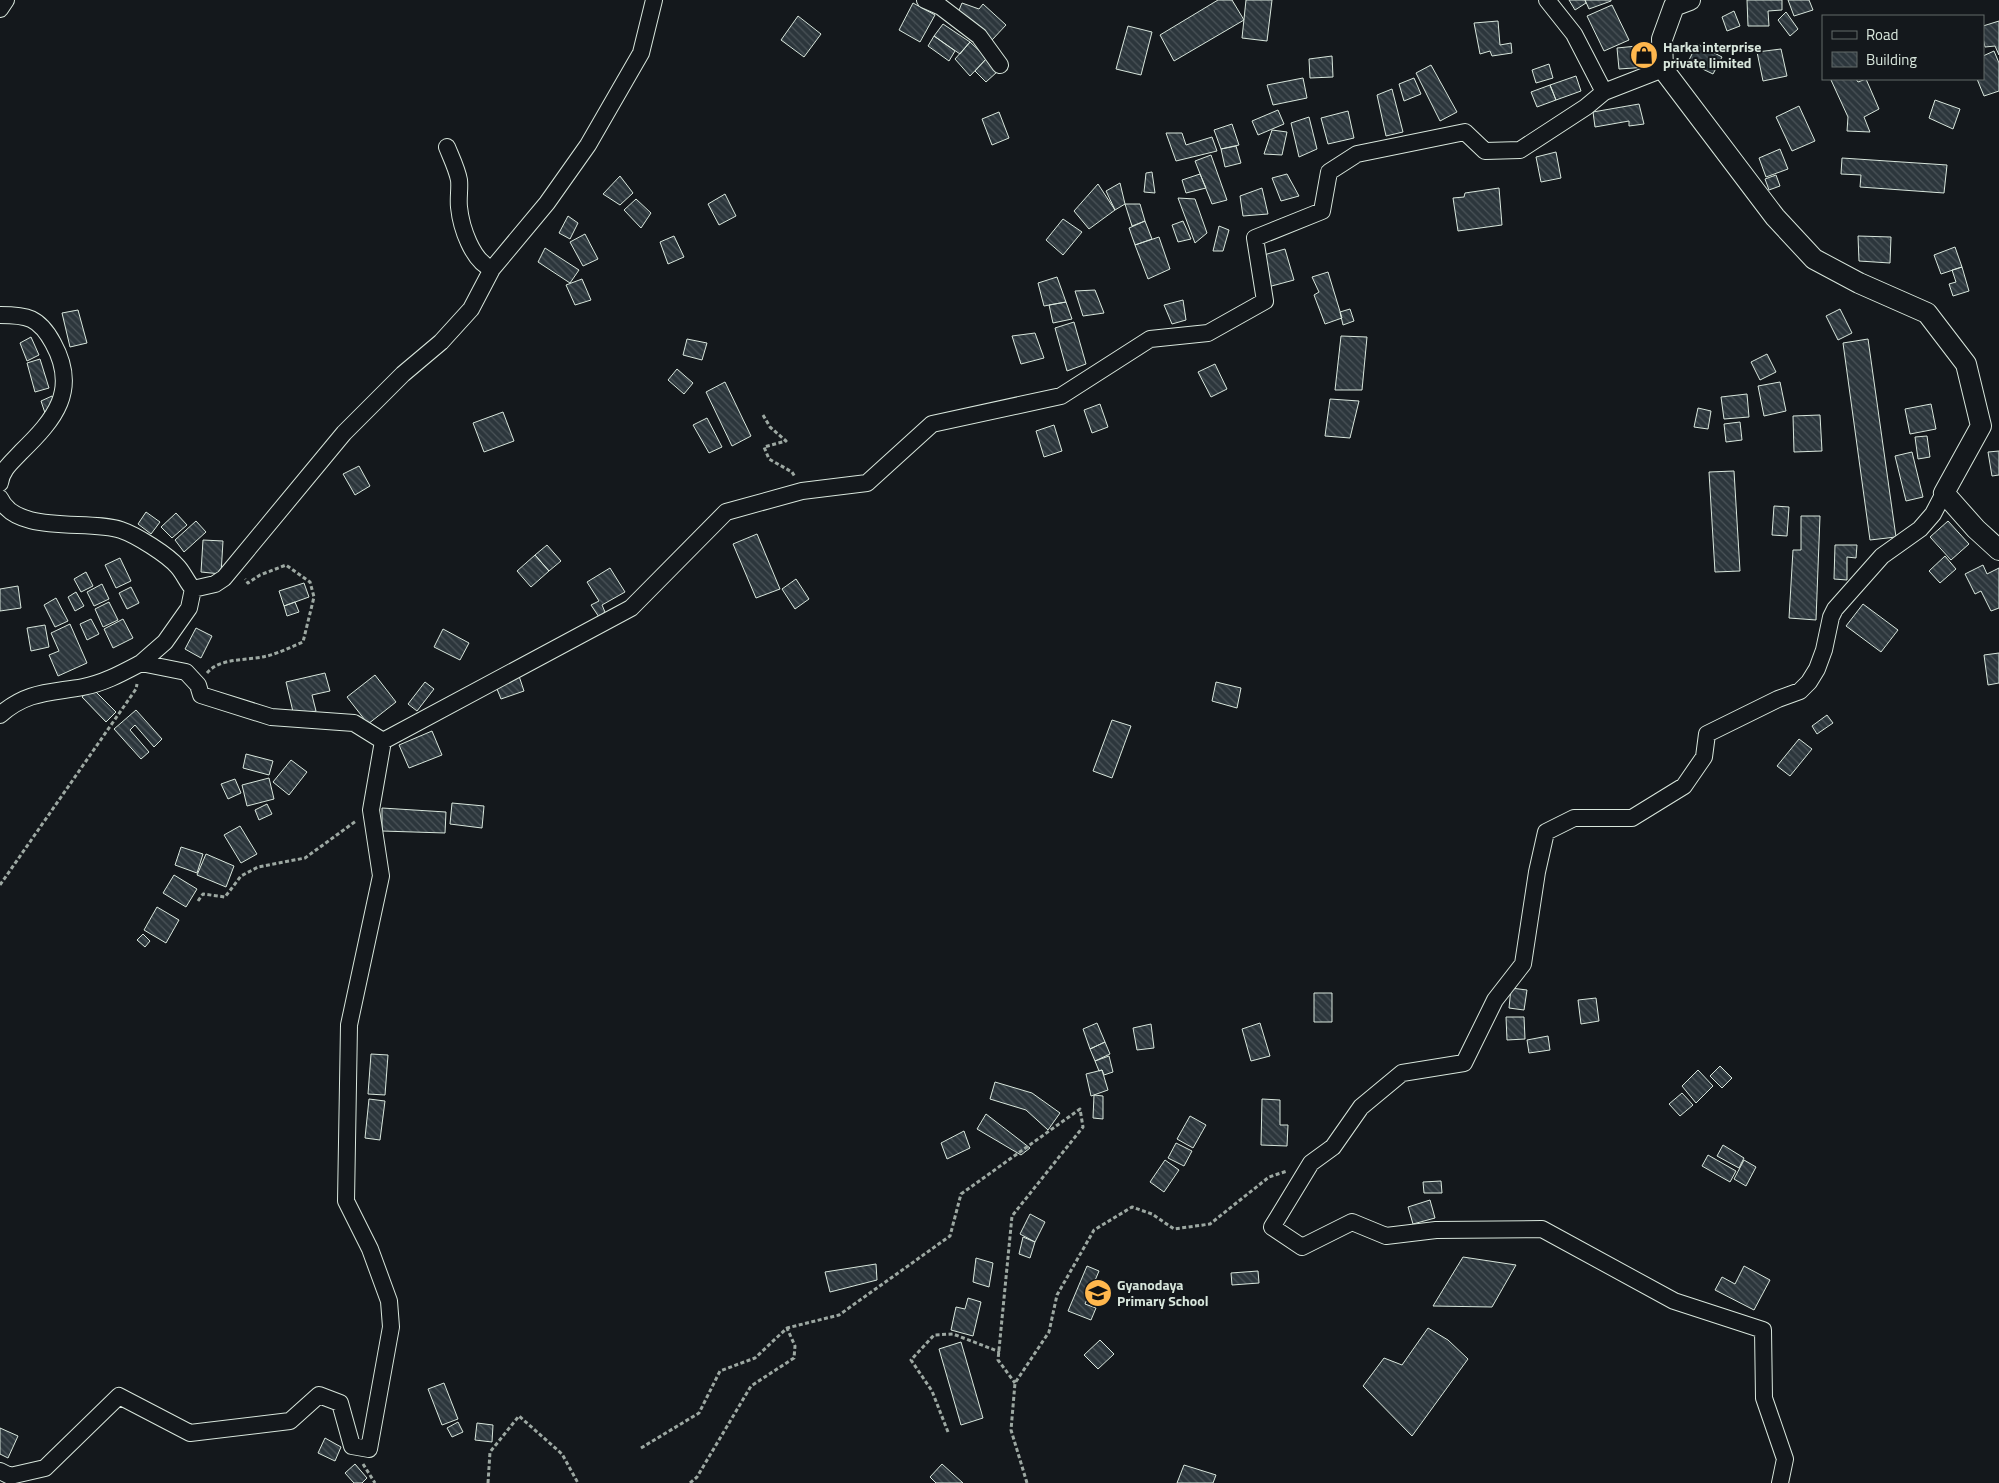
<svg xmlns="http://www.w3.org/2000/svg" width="1999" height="1483" font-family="'Titillium Web',sans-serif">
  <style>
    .building { fill: url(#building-back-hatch); stroke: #d8e6dc }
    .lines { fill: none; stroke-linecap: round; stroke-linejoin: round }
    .minor-casing { stroke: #d8e6dc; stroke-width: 18 }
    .tertiary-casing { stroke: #d8e6dc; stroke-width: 22 }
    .path { stroke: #9da8a2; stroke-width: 3; stroke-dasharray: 4 2.5; stroke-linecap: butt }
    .minor { stroke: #14181c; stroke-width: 16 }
    .tertiary { stroke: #14181c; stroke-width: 20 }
    .labels { text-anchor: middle; stroke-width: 4; stroke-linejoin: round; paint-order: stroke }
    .poi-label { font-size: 14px; font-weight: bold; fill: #d8e6dc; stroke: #14181c; text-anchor: start }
  </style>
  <defs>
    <pattern id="building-back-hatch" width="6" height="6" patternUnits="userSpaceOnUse" patternTransform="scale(1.25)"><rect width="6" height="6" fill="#2c363c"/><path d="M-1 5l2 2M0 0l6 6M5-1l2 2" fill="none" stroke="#4a5358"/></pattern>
  </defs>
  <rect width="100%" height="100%" fill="#14181c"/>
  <path class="building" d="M1218,0H1232L1244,20L1174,61L1160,35Z
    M1246,0H1272L1267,41L1242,38Z
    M1569,0H1585L1586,3L1575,10Z
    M1585,0H1611V1L1589,9Z
    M1747,0H1782V10L1768,11L1769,26H1748Z
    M1788,0H1809L1813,10L1794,16Z
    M913,3L935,15L920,42L899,30Z
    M962,3L979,9L983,4L1006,25L992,40L957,15Z
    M1612,5L1629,40L1604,51L1587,16Z
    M1734,11L1740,26L1727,31L1722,17Z
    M1786,12L1798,29L1790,36L1778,20Z
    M798,16L821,34L804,57L781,40Z
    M1498,21L1500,45L1511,43L1512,53L1492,56L1490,51L1480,54L1474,23Z
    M1999,21V55L1995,46L1985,47L1983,38V26Z
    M943,24L970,42L960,54L934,36Z
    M1128,26L1152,32L1141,75L1116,69Z
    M934,36L955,51L949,61L928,46Z
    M970,42L987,58L970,76L955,59Z
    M1697,44L1722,57L1713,74L1688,62Z
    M1647,45L1648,67L1619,69L1617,48Z
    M1781,49L1787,76L1763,81L1757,52Z
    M1994,51L1999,63V91L1984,96L1977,79H1983V56Z
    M1332,56L1333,77L1310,78L1309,59Z
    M987,58L998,71L986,82L975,71Z
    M1549,64L1553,78L1536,83L1532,70Z
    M1431,65L1457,112L1440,121L1416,73Z
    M1576,76L1581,91L1556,100L1550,85Z
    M1303,78L1307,98L1273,105L1267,85Z
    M1414,78L1421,94L1404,101L1399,84Z
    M1834,79H1856L1858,82L1866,79L1879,109L1864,117L1870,132L1847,131L1848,117L1831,80Z
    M1550,85L1556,100L1537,107L1531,92Z
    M1392,89L1403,132L1386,136L1377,95Z
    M1935,100L1960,109L1953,129L1929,118Z
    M1639,104L1644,124L1629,126V121L1595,127L1593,112Z
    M1799,106L1815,141L1792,151L1776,117Z
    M1278,110L1284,124L1258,135L1252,121Z
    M1348,111L1354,138L1328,144L1321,118Z
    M999,112L1009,138L992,145L982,119Z
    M1309,117L1317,149L1299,157L1291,123Z
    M1232,124L1239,145L1221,149L1214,130Z
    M1272,130L1287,132L1282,155L1264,154Z
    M1166,133H1182L1186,145L1212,137L1217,151L1176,161Z
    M1236,146L1241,163L1225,167L1221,149Z
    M1780,149L1788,169L1766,177L1759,158Z
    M1556,152L1561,178L1541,182L1536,157Z
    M1211,155L1227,200L1212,204L1195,161Z
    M1842,158L1947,165L1944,193L1860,187L1861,175L1841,174Z
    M1152,172L1155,193L1144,192L1146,173Z
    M1200,174L1206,188L1186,193L1182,180Z
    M1287,174L1299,196L1281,201L1272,178Z
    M1776,175L1780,186L1769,190L1765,179Z
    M620,176L633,193L620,205L603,194Z
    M1120,183L1125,204L1115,210L1106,191Z
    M1098,184L1115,210L1089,229L1074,211Z
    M1262,188L1268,214L1243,216L1240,196Z
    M1499,188L1502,225L1458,231L1453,198L1464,197L1465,193Z
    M725,194L736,216L719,225L708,204Z
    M1178,198L1195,199L1207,233L1195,243Z
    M636,199L651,213L641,228L624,210Z
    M1125,204H1140L1145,221L1132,226Z
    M568,216L578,223L570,239L559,233Z
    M1063,219L1082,232L1063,255L1046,240Z
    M1145,221L1152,239L1135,245L1129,228Z
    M1183,221L1191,239L1178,242L1172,225Z
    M1219,226L1229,230L1223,251H1213Z
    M585,234L598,259L583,266L570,242Z
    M674,236L684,257L668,264L660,242Z
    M1858,236L1891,237L1890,263L1859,261Z
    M1159,237L1170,269L1148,279L1135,245Z
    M1955,247L1962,267L1941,274L1934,255Z
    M545,248L579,270L570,283L538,262Z
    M1285,249L1294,280L1268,287L1260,256Z
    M1962,267L1969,291L1953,296L1949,284L1956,282L1952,270Z
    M1328,272L1342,318L1325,324L1314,295L1319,292L1312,277Z
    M1057,277L1066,302L1044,306L1038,283Z
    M582,279L591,300L575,305L566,285Z
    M1095,290L1104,313L1083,316L1075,291Z
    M1183,300L1186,320L1172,324L1164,305Z
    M1066,302L1072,319L1053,323L1049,305Z
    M1350,309L1354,321L1343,325L1340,312Z
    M1840,309L1852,333L1838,340L1826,316Z
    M78,310L87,343L70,347L62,313Z
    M1074,322L1086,364L1067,371L1055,328Z
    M1035,333L1044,358L1021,364L1012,336Z
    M1341,336L1367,337L1362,390H1335Z
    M31,337L39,355L27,361L20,343Z
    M687,339L707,343L702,360L683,355Z
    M1868,339L1896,537L1870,540L1843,343Z
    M1767,354L1776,372L1760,380L1751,362Z
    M40,359L49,388L35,392L27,363Z
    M1215,364L1227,389L1211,397L1198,372Z
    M677,369L693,383L684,394L668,380Z
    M725,382L751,436L732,446L706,392Z
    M1780,382L1786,411L1764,416L1758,386Z
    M1747,394L1749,417L1724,419L1721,397Z
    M52,396L57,408L45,413L41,401Z
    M1330,399L1359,401L1350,438L1325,436Z
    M1100,404L1108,427L1092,433L1084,410Z
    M1931,404L1936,429L1910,434L1905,409Z
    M1698,408L1711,411L1708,429L1694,427Z
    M503,412L514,441L484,452L473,423Z
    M1820,415L1822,451L1794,452L1793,416Z
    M707,418L722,447L709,453L693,425Z
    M1740,422L1742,440L1726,442L1724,424Z
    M1054,425L1062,451L1044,457L1036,431Z
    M1927,436L1930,457L1918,459L1915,437Z
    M1999,451V475L1992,476L1988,452Z
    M1912,452L1923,497L1906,501L1895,456Z
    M359,466L370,486L355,495L343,474Z
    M1734,471L1740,571L1715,572L1709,472Z
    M1774,506L1789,507L1787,536L1772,535Z
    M146,512L160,522L151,534L138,524Z
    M176,513L187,525L172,538L161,527Z
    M1801,516H1820L1816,620L1789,618L1793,550H1801Z
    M196,521L206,532L184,552L175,540Z
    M1948,521L1969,544L1951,560L1930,537Z
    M757,534L780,589L756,598L733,544Z
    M203,540L223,541L221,574L201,572Z
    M547,545L561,561L549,571L535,555Z
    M1835,545H1857L1856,558L1847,557V580L1834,579Z
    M535,555L549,571L531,587L517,571Z
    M1945,556L1956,569L1940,583L1929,571Z
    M120,558L131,581L116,588L105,565Z
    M1983,565L1987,574L1999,568V608L1991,611L1981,591L1975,594L1965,574Z
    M610,568L625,592L602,605L605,612L599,617L591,605L599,601L587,582Z
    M86,572L93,586L81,592L74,579Z
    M796,579L809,599L795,609L782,589Z
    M304,583L309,597L284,606L279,591Z
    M102,584L109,599L94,606L87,592Z
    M18,586L21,608L0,611V589Z
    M131,587L139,603L127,609L119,593Z
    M76,592L84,606L75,611L68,597Z
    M56,598L68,621L55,627L44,605Z
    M109,602L118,620L103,627L95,609Z
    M295,602L299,612L287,616L284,606Z
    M1863,604L1898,630L1881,652L1846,626Z
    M91,619L99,634L87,640L80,624Z
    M123,619L133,638L113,648L104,629Z
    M70,624L87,663L58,676L49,655L59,651L51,633Z
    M45,625L49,647L31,651L27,628Z
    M196,628L212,636L201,658L185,649Z
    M443,629L469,643L460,660L434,647Z
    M1999,653V683L1988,685L1984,655Z
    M325,673L330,691L312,695L316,711L294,716L286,682Z
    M375,675L396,702L368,724L347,697Z
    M519,676L524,691L501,699L495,684Z
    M425,682L434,689L417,711L408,704Z
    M1216,682L1241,688L1237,708L1212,701Z
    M92,688L116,712L106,722L82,697Z
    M136,710L162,739L154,747L135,725L130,730L149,752L141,759L114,729Z
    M1827,715L1833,723L1817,734L1812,726Z
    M1112,720L1131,726L1112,778L1093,771Z
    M432,731L442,755L409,768L399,745Z
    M1799,739L1812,749L1790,776L1777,766Z
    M246,754L273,761L269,775L243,768Z
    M291,760L307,772L289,795L273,782Z
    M269,778L274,799L247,806L242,785Z
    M235,779L241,793L228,799L221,784Z
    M452,803L484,806L482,828L450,824Z
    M267,804L272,814L259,820L255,810Z
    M382,808L446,812L445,833L382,831Z
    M240,826L257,854L241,863L224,835Z
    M181,847L203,854L197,873L175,865Z
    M206,854L234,866L226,887L197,875Z
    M174,875L197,889L186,907L163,893Z
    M157,907L179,920L166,943L144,930Z
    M143,934L150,941L145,947L137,940Z
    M1511,988L1527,990L1524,1010L1509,1008Z
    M1314,993H1332V1022H1314Z
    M1596,998L1599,1021L1581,1024L1578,1000Z
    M1506,1017H1524L1525,1039L1507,1040Z
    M1097,1023L1105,1042L1090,1049L1083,1029Z
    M1260,1023L1270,1056L1251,1061L1242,1029Z
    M1151,1024L1154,1048L1137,1050L1133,1028Z
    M1548,1036L1550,1050L1529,1053L1527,1040Z
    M1105,1042L1110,1054L1095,1061L1090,1049Z
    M371,1054L388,1055L385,1095L368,1094Z
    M1109,1056L1113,1072L1104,1075L1102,1070L1099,1071L1095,1061Z
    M1720,1066L1732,1078L1722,1088L1710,1076Z
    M1102,1070L1108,1090L1091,1096L1086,1074Z
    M1698,1070L1713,1086L1696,1103L1682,1086Z
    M995,1082L1032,1093L1060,1113L1048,1130L1026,1110L990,1099Z
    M1682,1093L1693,1105L1680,1116L1669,1104Z
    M1094,1095L1103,1096V1119L1093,1118Z
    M369,1099L385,1101L380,1140L365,1138Z
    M1262,1099L1280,1100V1125H1288L1287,1146L1261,1145Z
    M986,1114L1030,1148L1021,1155L977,1129Z
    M1190,1116L1206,1125L1193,1148L1177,1139Z
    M964,1131L970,1148L947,1159L941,1143Z
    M1176,1143L1192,1151L1184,1166L1168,1158Z
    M1723,1145L1744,1158L1739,1168L1717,1156Z
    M1708,1155L1736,1171L1730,1182L1702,1166Z
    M1165,1160L1179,1170L1164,1192L1150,1182Z
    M1744,1160L1756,1167L1746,1186L1734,1179Z
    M1441,1181L1442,1193H1424L1423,1182Z
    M1430,1200L1435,1218L1413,1224L1408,1207Z
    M1030,1214L1045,1222L1035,1242L1020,1234Z
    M1023,1237L1035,1242L1030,1258L1019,1254Z
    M1463,1257L1516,1265L1492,1307L1433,1306Z
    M976,1258L993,1263L989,1287L973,1282Z
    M876,1264L877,1280L830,1292L825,1272Z
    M1087,1266L1099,1271L1085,1304L1096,1308L1091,1320L1068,1311Z
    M1744,1266L1770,1280L1754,1310L1715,1290L1722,1277L1735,1284Z
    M1258,1271L1259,1283L1232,1285L1231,1273Z
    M968,1298L981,1302L973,1336L951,1330L956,1307L965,1309Z
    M1428,1328L1448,1340L1468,1359L1412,1436L1363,1386L1384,1358L1402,1365Z
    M1100,1340L1114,1354L1098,1369L1084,1355Z
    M961,1342L983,1418L961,1425L939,1349Z
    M444,1383L458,1419L442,1425L428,1389Z
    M458,1422L463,1432L452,1437L447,1428Z
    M477,1423L493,1425L492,1442L475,1440Z
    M0,1428L18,1436L8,1458L0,1454Z
    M325,1438L341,1447L335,1461L318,1453Z
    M355,1464L367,1478L362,1483H354L345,1473Z
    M942,1464L963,1483H936L930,1477Z
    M1184,1465L1216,1475L1213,1483H1177Z"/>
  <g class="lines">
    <g class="minor-casing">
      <path id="minor" d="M925,0L941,7L979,36L1000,65
        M1547,0L1574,34L1604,92L1663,69
        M0,9L6,0
        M447,147C451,157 457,169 459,180C460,188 458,198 459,207C461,227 472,261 492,269
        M0,315C27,315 39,317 53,343C79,390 55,419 21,452C12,462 2,469 0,483
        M0,498C16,535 89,519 121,530C136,535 168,555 178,567C184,574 187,582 193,589L215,584L224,578L344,433L403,374L441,342L471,309L492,269L547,203L588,145L641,53L654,0
        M193,589L189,608L165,642L141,663L186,672L198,685L201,695L271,717L354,723L383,741
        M0,715C27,691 50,693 83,687C104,683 122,673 141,663
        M0,1471L10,1476L45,1468L119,1396L190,1433L290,1421L319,1395L340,1403L352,1446L369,1449L391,1327L389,1301L370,1249L346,1201L349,1025L381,876L371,810L383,741L631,608L726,512L802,491L867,483L932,424L1061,396L1150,339L1208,333L1265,301L1255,238L1322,211L1329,172L1357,154L1465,132L1485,151L1520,150L1586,107L1604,92
        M1780,1483L1785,1459L1764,1398L1763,1330L1674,1301L1542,1229L1436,1230L1386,1236L1352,1222L1302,1247L1272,1227L1311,1163L1333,1147L1361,1107L1402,1073L1464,1063L1495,1000L1523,964L1537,872L1546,832L1574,818H1632L1684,786L1704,757L1707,734L1778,699L1800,691L1809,682L1817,669L1824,650L1831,617L1835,609L1882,556L1920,529L1933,514L1944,493"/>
    </g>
    <g class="tertiary-casing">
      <path id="tertiary" d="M1690,0L1674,6L1662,39L1663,69L1775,217L1814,259L1859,283L1927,313L1966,364L1981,426L1944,493L1976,529L1999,550"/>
    </g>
    <path class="path" d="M763,415L770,427L786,441L764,447L769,459L792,472L795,477
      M207,673C220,657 248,661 267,656C279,653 291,647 303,642L314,597L310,582L286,565L260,575L248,583L245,579
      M0,885L136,689L137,684
      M198,901L203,894L225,897L241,876L258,867L305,858L356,821
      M948,1432L932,1391L911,1360L934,1335L953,1334L1000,1352
      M641,1448L699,1413L720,1371L755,1358L787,1328L839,1315L950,1236L961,1194L1080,1109L1083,1127L1012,1216L998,1360L1015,1383
      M363,1464L375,1483
      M488,1483L490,1452L519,1416L562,1454L578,1483
      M690,1483L697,1477L751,1386L794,1358L795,1346L787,1328
      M1027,1483L1011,1430L1015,1383L1049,1332L1057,1295L1094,1230L1132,1207L1152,1214L1174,1229L1210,1224L1269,1177L1287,1171"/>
    <use href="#minor" class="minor"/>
    <use href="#tertiary" class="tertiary"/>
  </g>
  <defs>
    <g id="shop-disc" transform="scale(1.4375)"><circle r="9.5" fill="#ffb74d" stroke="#14181c"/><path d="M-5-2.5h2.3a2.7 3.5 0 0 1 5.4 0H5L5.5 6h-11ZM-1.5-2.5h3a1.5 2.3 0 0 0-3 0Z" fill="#111"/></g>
    <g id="school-disc" transform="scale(1.4375)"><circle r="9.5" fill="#ffb74d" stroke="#14181c"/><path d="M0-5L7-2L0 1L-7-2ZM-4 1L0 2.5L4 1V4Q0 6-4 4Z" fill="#111"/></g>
  </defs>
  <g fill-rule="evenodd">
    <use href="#shop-disc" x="1644" y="55"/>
    <use href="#school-disc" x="1098" y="1293"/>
  </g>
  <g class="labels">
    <g class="poi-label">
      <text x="1663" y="52">Harka interprise<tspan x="1663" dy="16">private limited</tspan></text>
      <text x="1117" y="1290">Gyanodaya<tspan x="1117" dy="16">Primary School</tspan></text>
    </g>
  </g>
  <rect x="1822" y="15" width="162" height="65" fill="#14181c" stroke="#626a69"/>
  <rect x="1832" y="31" width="25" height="8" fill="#14181c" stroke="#626a69"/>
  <text x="1866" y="40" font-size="15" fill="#d8e6dc">Road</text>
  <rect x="1832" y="52" width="25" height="15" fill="url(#building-back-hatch)" stroke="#626a69"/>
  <text x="1866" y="65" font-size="15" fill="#d8e6dc">Building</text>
</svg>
